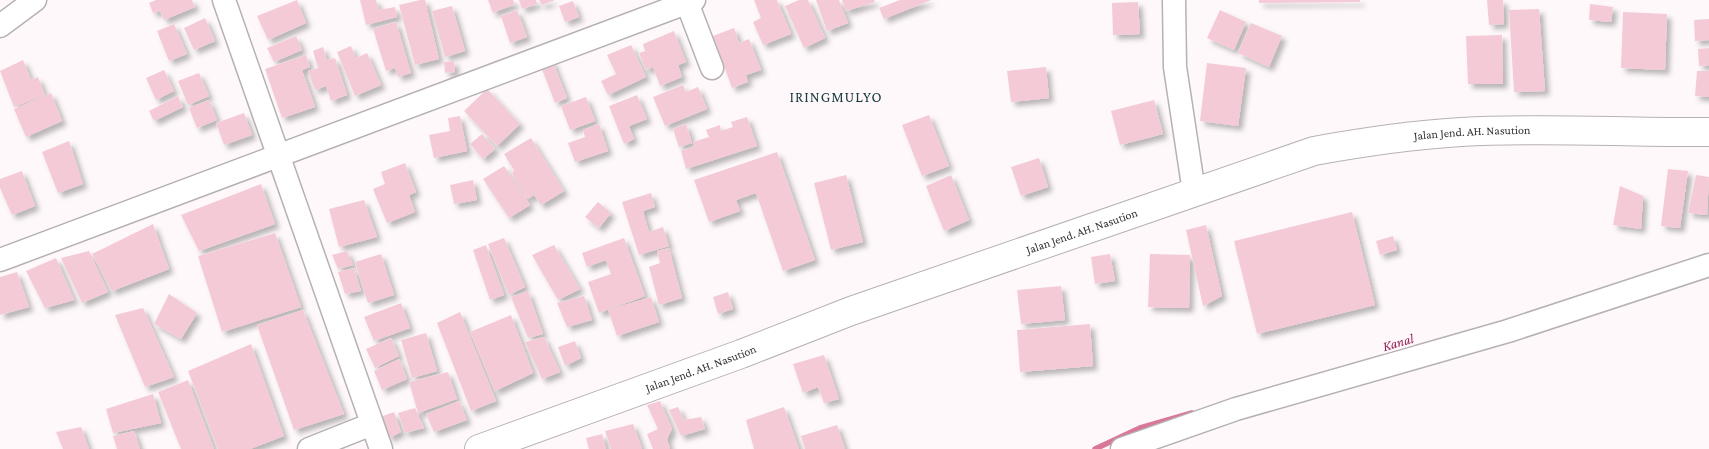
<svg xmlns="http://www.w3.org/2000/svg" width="1709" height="449" font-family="'Crimson Pro',serif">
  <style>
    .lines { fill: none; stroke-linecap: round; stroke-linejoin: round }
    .stream { stroke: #d8779a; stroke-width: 5.5 }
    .building { fill: #f5cad7; filter: url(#shadow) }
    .minor-casing { stroke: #b6b1b3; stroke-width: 25 }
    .highway-casing { stroke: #b6b1b3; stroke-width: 30 }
    .minor { stroke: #fff; stroke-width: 22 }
    .highway { stroke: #fff; stroke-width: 28 }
    .labels { text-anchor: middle; stroke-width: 4.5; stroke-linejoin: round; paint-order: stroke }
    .street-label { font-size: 12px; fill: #323030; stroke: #fef8fa }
    .water-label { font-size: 14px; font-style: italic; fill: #952156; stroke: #fef8fa }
    .quarter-label { font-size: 15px; letter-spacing: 1px; fill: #1a3c41; stroke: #fef8fa }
  </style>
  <defs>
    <filter id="shadow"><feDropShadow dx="4.5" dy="4.5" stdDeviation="2.5" flood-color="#0004"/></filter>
  </defs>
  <rect width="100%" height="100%" fill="#fef8fa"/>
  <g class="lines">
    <path class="stream" d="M1095,449L1140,428L1192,413"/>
  </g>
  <path class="building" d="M156,0H192L195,7L164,20L160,11L153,13L149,3Z
    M297,0L306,23L268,40L257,16Z
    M360,0H376L379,10L395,7L397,17L366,25Z
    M420,0H425L439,59L415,65L399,5Z
    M488,0H513L515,4L493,13Z
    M519,0H536L537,4L522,9Z
    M539,0H555L542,5Z
    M754,0H777L791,34L763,45L753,22L761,18Z
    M799,0H808L825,38L804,48L785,6Z
    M816,0H839L848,23L827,31Z
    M842,0H874L875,2L846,11Z
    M900,0H931L884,19L879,8Z
    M1259,0H1360V2L1259,3Z
    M1487,0H1503L1504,24L1489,25Z
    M573,1L579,17L565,22L559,6Z
    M1138,2L1140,34L1113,35L1112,3Z
    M1590,4L1613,7L1611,22L1589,20Z
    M452,6L465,51L445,57L432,11Z
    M1539,9L1545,91L1514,92L1509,10Z
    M517,10L527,37L510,43L501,16Z
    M1220,10L1246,22L1234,50L1207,38Z
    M1623,12L1667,14L1665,70L1621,68Z
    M205,18L215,41L194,50L184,28Z
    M1709,19V40L1695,41L1694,20Z
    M396,22L411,73L398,77L395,68L386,71L373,29Z
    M1251,23L1282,36L1269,67L1238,53Z
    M174,24L187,54L169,61L157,31Z
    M734,28L739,43L749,39L761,70L746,75L748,82L732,88L713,36Z
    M674,31L686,62L678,65L682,77L660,86L653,67L646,70L639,53L645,51L643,44Z
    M1502,35L1503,84H1468L1466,36Z
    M296,36L302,50L274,62L267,48Z
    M631,45L646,77L608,95L601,81L616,74L607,55Z
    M351,46L356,58L367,53L381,85L355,96L337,52Z
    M323,47L327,60L335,58L347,95L331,101L326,86L315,90L308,71L318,68L313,51Z
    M1709,48V65L1699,66L1698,49Z
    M306,55L310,67L302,70L315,107L282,118L265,69Z
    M23,60L31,80L38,77L45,95L14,107L0,71Z
    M552,60L567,98L555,103L540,64Z
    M454,61L455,72L445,73L444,62Z
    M1207,63L1246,68L1238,126L1200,121Z
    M1046,67L1049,98L1011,102L1007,71Z
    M164,70L174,91L156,100L146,78Z
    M1697,71H1709V97L1695,96Z
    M199,73L209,96L188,105L178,81Z
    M683,85L686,92L698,87L707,109L665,126L653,97Z
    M487,89L520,124L497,146L464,111Z
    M51,93L62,121L26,137L14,109Z
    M637,95L647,119L629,126L634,139L624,144L609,106Z
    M178,96L183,107L154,121L149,111Z
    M586,97L595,121L570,130L561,106Z
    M209,100L217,120L197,128L189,108Z
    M1154,100L1163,134L1120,145L1111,111Z
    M244,113L252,135L224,145L216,123Z
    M929,115L949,166L922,176L902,125Z
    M460,116L467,151L434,158L429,135L450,131L448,118Z
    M747,117L757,146L686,169L681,151L695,146L693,142L709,137L706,130L720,125L721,131L733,127L731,122Z
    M599,124L608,151L575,162L568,143L585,137L583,130Z
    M686,124L692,143L679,147L673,129Z
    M482,134L495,149L483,159L470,144Z
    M531,138L564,191L541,205L534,195L527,199L512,174L514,170L504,154Z
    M69,141L83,184L58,193L42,152Z
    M777,152L815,260L783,271L756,193L736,200L740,211L709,222L694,180Z
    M1039,158L1048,187L1021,196L1011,167Z
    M405,163L416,192L409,195L415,212L387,223L373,189L385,184L381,172Z
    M504,166L530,205L509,218L483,179Z
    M1668,169L1688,171L1680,228L1661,226Z
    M22,171L35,206L12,215L0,188V179Z
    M846,175L863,242L831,250L814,183Z
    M951,175L969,220L944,231L926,186Z
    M1696,175L1709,177L1707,215L1688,213Z
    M473,180L477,200L454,204L450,185Z
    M261,184L275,224L199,251L181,215Z
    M1620,186L1643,196L1641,229L1613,225Z
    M651,193L655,207L643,211L649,232L663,227L669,246L639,255L622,202Z
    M364,200L377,237L339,247L329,209Z
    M598,202L611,213L599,228L585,217Z
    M1352,212L1375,305L1257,334L1234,241Z
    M153,224L169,269L112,291L92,254Z
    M1206,225L1222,296L1203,306L1186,230Z
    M275,233L301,307L222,332L198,256Z
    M1393,236L1397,250L1380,255L1376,241Z
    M504,238L525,287L509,295L488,244Z
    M624,238L645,296L599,313L588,282L611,274L606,260L587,267L582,253Z
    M486,245L504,295L490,300L473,250Z
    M554,245L580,289L558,300L532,255Z
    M669,248L682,298L659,305L649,267L660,263L657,251Z
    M89,251L108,292L82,303L61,258Z
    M347,251L353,265L338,269L332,255Z
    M381,254L394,295L368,303L355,262Z
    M1110,254L1115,281L1095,284L1091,257Z
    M1150,254L1190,255L1189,308L1148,307Z
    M56,258L74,300L45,308L26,271Z
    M354,268L361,291L345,294L338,272Z
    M17,272L29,307L0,315V277Z
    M1061,286L1065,320L1021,324L1017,290Z
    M528,291L543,334L528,338L511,297Z
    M728,292L733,309L718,314L713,297Z
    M169,294L197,313L181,339L154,324Z
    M584,296L592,320L567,327L557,303Z
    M651,297L659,322L617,336L608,310Z
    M401,303L410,328L374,341L364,317Z
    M143,308L174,377L145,387L115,315Z
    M303,310L344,414L294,430L257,325Z
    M460,312L496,401L471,411L437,323Z
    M511,315L533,373L495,391L470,332Z
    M1090,324L1093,366L1020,372L1017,330Z
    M426,333L437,371L412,378L401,340Z
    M544,337L560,372L542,379L525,342Z
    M391,338L399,356L375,368L366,349Z
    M575,341L581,358L565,366L558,347Z
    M251,344L284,436L250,449H218L188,371Z
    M824,355L839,399L824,403L818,387L803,393L793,364Z
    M399,359L407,379L382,390L374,371Z
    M448,372L457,399L418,413L409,382Z
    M188,380L214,449H181L158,392Z
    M153,394L161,423L113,433L106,409Z
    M459,401L467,420L434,432L426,414Z
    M660,401L672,429L667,439L670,449H653L647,434L658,429L647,405Z
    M678,407L684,420L701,417L705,429L681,436L669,410Z
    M784,407L799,449H754L746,420Z
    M415,408L424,428L405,433L398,413Z
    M394,412L401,432L389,438L380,417Z
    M633,424L642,449H611L605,431Z
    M837,425L845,449H805L801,436Z
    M81,427L89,449H63L56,432Z
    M134,431L140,449H117L113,436Z
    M602,434L606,449H589L586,438Z"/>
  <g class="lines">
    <g class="minor-casing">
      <path id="minor" d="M224,0L381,449
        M686,0L712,68
        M1174,0L1175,67L1194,192
        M0,26L35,0
        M0,260L694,0
        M309,449L372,424
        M1122,449L1236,409L1508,331L1709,265"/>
    </g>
    <g class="highway-casing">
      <g id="highway">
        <path id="s1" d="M479,449L741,354L851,311L1314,151C1363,142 1412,135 1461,132C1544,127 1627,133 1709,132"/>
      </g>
    </g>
    <use href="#minor" class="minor"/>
    <use href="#highway" class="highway"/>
  </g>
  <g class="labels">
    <g class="street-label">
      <text dy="4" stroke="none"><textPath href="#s1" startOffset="1046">Jalan Jend. AH. Nasution</textPath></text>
      <text dy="4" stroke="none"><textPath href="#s1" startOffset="641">Jalan Jend. AH. Nasution</textPath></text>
      <text dy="4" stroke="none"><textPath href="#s1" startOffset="236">Jalan Jend. AH. Nasution</textPath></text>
    </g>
    <g class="water-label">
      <text transform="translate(1398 342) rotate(-16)" y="5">Kanal</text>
    </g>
    <g class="quarter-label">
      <text x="836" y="102">IRINGMULYO</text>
    </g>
  </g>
</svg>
